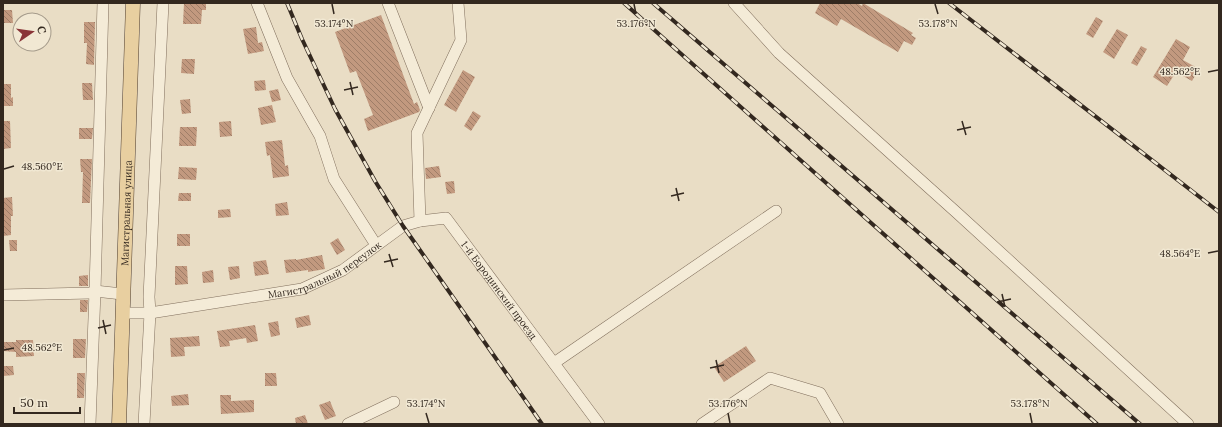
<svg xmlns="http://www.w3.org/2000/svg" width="1222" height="427" font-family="Lora,serif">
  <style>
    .building { fill: url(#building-back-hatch) }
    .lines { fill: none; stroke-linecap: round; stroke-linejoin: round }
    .minor-casing { stroke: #816f5d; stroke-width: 12 }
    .major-casing { stroke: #4f3e31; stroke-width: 15 }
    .minor { stroke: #f4ebd7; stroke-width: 11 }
    .major { stroke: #e8cfa0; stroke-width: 14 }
    .rail-casing { stroke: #33281f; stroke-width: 4 }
    .rail { stroke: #f1e8d3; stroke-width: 2.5; stroke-dasharray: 8; stroke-linecap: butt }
    .ticks { fill: none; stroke: #33281f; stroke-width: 1.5 }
    .labels { text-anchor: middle; stroke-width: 3; stroke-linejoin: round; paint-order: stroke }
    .street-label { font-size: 10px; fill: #33281f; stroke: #f1e8d3 }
    .ticks-label { font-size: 10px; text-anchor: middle; fill: #33281f; stroke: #f1e8d3; stroke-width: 3; stroke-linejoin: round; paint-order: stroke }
  </style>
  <defs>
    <pattern id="building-back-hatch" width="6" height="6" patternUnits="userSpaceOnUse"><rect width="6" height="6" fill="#c2997f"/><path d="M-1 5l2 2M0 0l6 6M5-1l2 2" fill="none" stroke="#9e7d67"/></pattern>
  </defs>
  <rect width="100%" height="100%" fill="#e9ddc5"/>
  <path class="building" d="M184,3H206V10H202L201,24H183Z
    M820,3H857L862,6L863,3L913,33L911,35L916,38L912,45L904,41L898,52L841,19L837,26L815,13Z
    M3,10H12L13,23H3Z
    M381,15L414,104L417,102L420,110L419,112L368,131L364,119L373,115L356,71L350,73L335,32Z
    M1096,17L1103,21L1093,38L1086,34Z
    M84,22H95L94,65L86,64L87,43H84Z
    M256,27L258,43L262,42L264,51L248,54L243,29Z
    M1117,29L1128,35L1114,59L1103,52Z
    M1176,39L1190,47L1183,60L1199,69L1192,81L1176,72L1167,86L1153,77Z
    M1141,46L1147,49L1137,66L1131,63Z
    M182,59H195L194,74L181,73Z
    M463,70L475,77L456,112L444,105Z
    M265,80L266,90L255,91L254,81Z
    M82,83H92L93,100H83Z
    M3,84H11V98L13,97V106H3Z
    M278,89L281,100L272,102L269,91Z
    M190,99L191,113L182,114L180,100Z
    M272,105L276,122L261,125L258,108Z
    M473,111L481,116L471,131L464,126Z
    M3,121H10L11,148L3,149Z
    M231,121L232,136L220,137L219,122Z
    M180,127H197L196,146H179Z
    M79,128H93L92,139H79Z
    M282,140L285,166L288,165L289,176L273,178L270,155L267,156L265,142Z
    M80,159H92L90,203H82L83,172H81Z
    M439,166L441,177L426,179L425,168Z
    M179,167L197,168L196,180L178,179Z
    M454,181L455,193L447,194L445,182Z
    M179,193H191V201H178Z
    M12,197L13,216H11V235L3,236V198Z
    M287,202L289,215L276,216L275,204Z
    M230,209L231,217L218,218V210Z
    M177,234H190V246H177Z
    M338,238L345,250L337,255L330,243Z
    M9,240H17V251H10Z
    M322,255L325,269L308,272V270L286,273L284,260L296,259V260Z
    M266,260L269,274L255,276L253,262Z
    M175,266H187L188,284L175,285Z
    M239,266L240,278L230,280L228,267Z
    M213,270L214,282L203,283L202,272Z
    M88,275V286H79V276Z
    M80,300H88L87,312H80Z
    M309,315L311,325L297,328L295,318Z
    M278,321L280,335L271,337L268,323Z
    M255,325L258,341L247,343L246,338L229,341L230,346L220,347L217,331Z
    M199,336L200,346L184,347L185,356L171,357L170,338Z
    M73,339H86L85,358H73Z
    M16,340H33L34,356L16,357V352L3,351V342H16Z
    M746,346L756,361L724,382L714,367Z
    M3,366H13L14,375L3,376Z
    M77,373H85L84,398H77Z
    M265,373H276L277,386H265Z
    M188,394L189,405L172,406L171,396Z
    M220,395H231V401L254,400V412L221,414Z
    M330,401L336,416L325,420L319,405Z
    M305,415L308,424H296L295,418Z"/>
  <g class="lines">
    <g class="minor-casing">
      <g id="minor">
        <path d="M257,3L287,78L320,136L334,179L376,245"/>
        <path d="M388,3L429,108"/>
        <path d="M734,3L779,53L956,212L1188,424"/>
        <path d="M420,221L417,133L461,40L458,3"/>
        <path d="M3,295L91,293L95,291L122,294"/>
        <path id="s1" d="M122,313H150L302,289L343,270L403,226L420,221L446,218L599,424"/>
        <path d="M554,363L776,211"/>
        <path d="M90,424L95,291L103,3"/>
        <path d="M144,424L150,313L149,297L163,3"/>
        <path d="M348,424L394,402"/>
        <path d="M702,424L770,378L820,393L838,424"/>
      </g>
    </g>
    <g class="major-casing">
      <g id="major">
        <path id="s2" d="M119,424L133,3"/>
      </g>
    </g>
    <use href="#minor" class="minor"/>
    <use href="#major" class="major"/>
    <g class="rail-casing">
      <path id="rail" d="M287,3L302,39L335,109L375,181L403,226L542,424
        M624,3L1097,424
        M653,3L1140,424
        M949,3L1219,212"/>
    </g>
    <use href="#rail" class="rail"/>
  </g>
  <path class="ticks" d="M332,4L334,14M634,4L636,14M935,4L938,14M1208,72L1218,70M350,82L353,95M344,90L358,87M962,121L966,135M957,130L971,127M4,169L14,166M676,188L679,201M671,196L684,193M1208,253L1218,251M389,254L393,267M384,262L398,259M1002,294L1005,307M997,302L1011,299M103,320L106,334M98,328L111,325M4,350L14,348M716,360L719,373M710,368L724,365M426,413L429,423M728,413L730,423M1030,413L1032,423"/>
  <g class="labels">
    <g class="street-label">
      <text dy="4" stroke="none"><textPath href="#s2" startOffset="211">Магистральная улица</textPath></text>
      <text dy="4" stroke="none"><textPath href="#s1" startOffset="210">Магистральный переулок</textPath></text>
      <text dy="4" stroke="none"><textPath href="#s1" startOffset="435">1-й Бородинский проезд</textPath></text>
    </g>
  </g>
  <g class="ticks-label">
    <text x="334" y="27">53.174°N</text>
    <text x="636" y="27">53.176°N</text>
    <text x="938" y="27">53.178°N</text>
    <text x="1180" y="75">48.562°E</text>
    <text x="42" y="170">48.560°E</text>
    <text x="1180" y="257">48.564°E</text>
    <text x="42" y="351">48.562°E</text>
    <text x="426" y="407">53.174°N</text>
    <text x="728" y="407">53.176°N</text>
    <text x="1030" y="407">53.178°N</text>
  </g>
  <rect width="1222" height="427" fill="none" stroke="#33281f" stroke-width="8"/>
  <g transform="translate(32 32) rotate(77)"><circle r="19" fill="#f1e8d3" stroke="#a59b8b"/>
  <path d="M0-3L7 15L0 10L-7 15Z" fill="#893437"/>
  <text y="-6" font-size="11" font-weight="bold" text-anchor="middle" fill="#33281f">С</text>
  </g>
  <path d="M14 407v6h66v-6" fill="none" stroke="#33281f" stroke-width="2"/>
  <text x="20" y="407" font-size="12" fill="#33281f" stroke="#f1e8d3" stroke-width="3" paint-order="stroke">50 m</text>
</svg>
